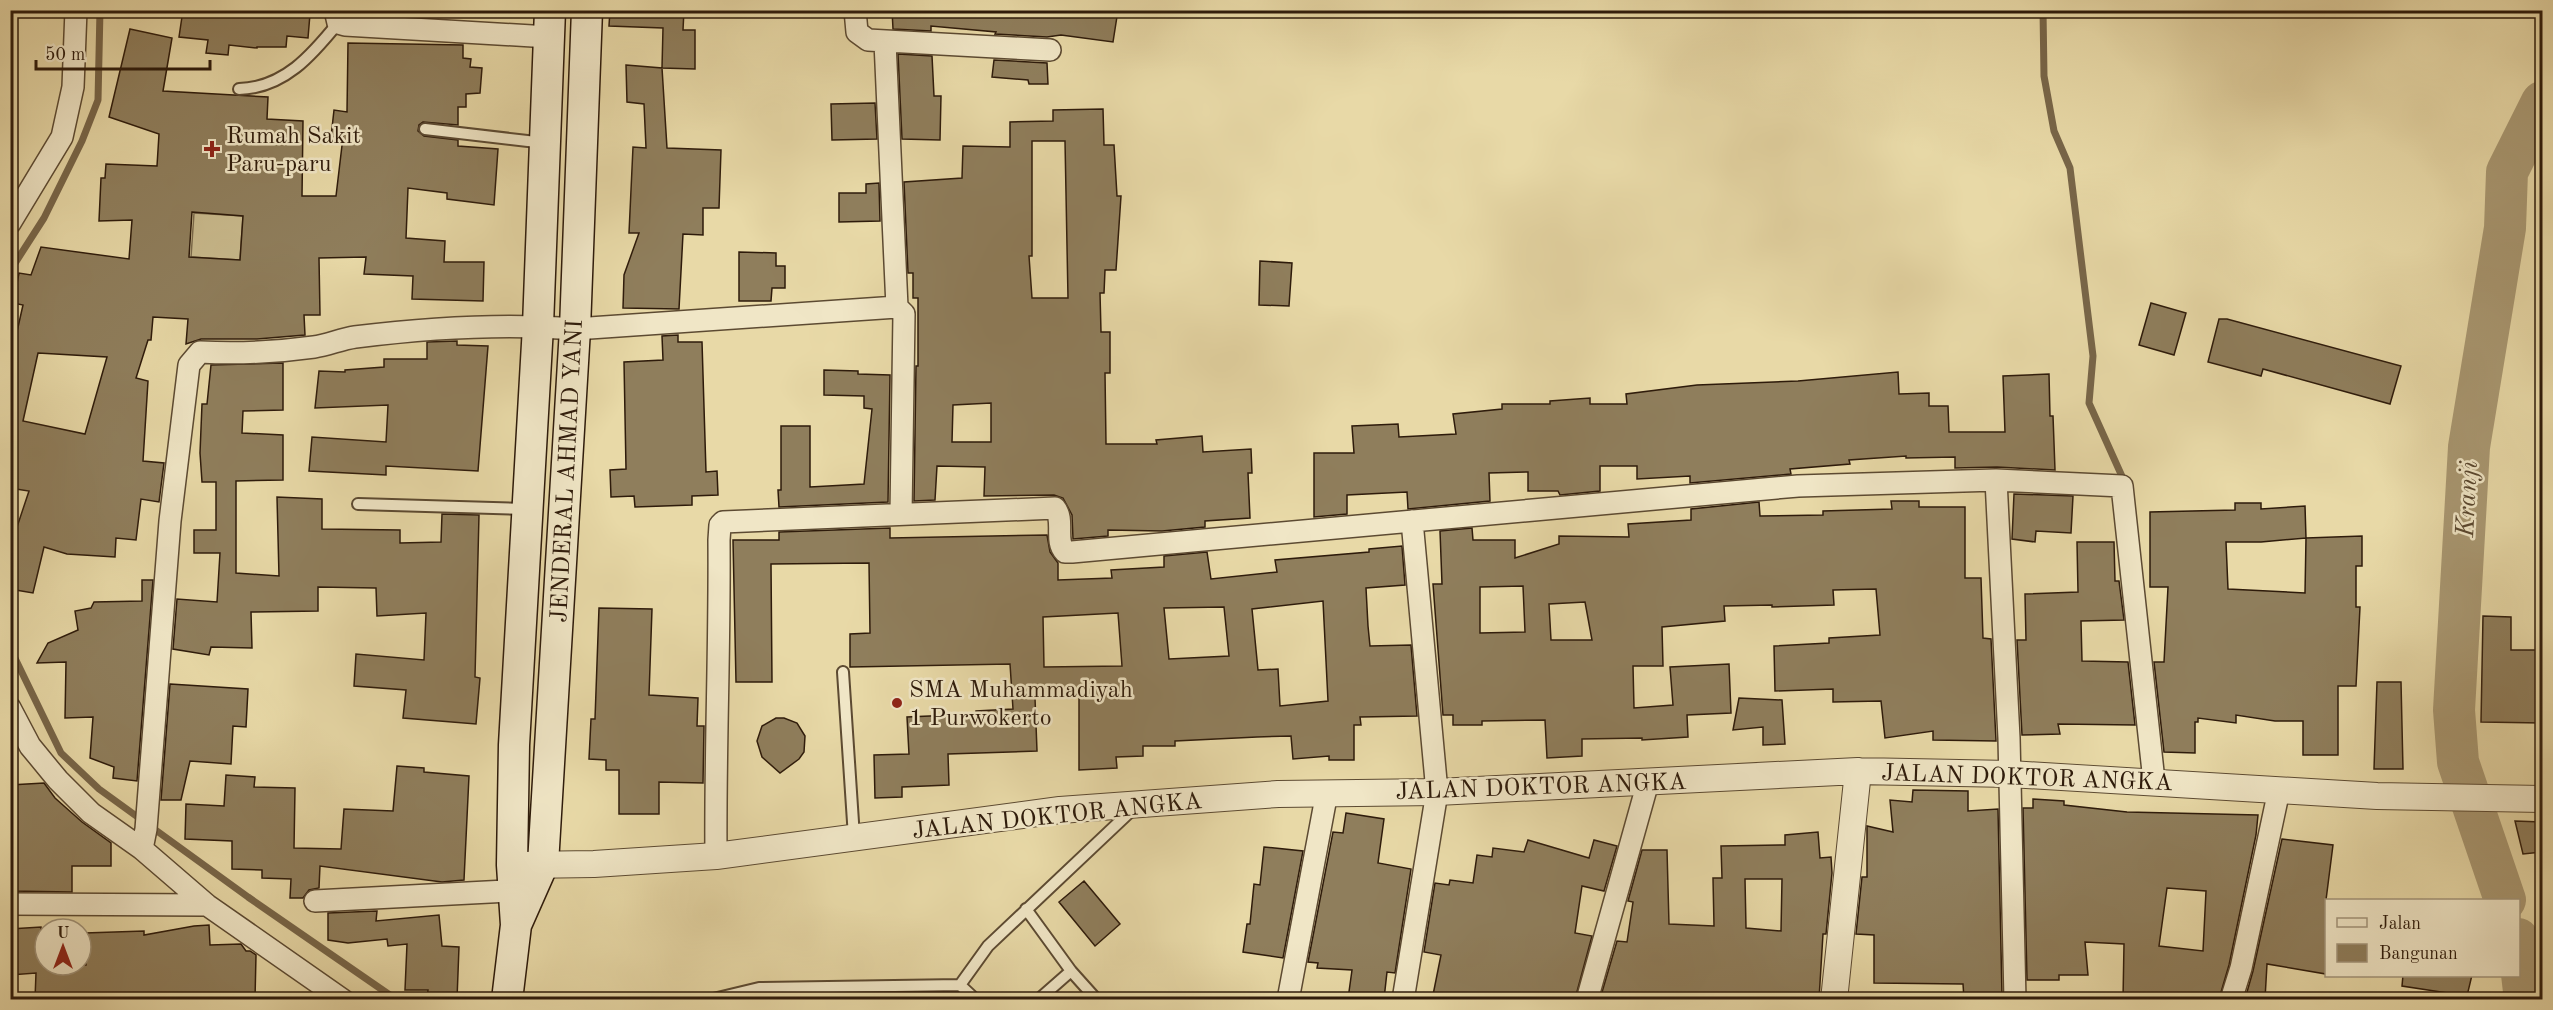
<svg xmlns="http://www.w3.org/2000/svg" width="2553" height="1010" font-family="'Old Standard TT',serif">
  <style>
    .green { fill: #c8b98c; stroke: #7b6a4c; stroke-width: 1.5 }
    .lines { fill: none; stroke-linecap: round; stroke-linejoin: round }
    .stream { stroke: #786649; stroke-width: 7 }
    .river { stroke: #a99872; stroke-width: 42 }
    .building { fill: #8f7e5c; stroke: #2e1b0b; stroke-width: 1.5; fill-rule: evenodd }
    .service-casing { stroke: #5c4a32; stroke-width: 14 }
    .minor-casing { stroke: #5c4a32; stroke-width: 24 }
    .tertiary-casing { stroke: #5c4a32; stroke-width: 28 }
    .secondary-casing { stroke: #2e1b0b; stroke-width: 33 }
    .service { stroke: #f0e6c6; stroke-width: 10 }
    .minor { stroke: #f0e6c6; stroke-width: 21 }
    .tertiary { stroke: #f0e6c6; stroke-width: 26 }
    .secondary { stroke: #f0e6c6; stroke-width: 30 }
    .poi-dot { fill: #8f2418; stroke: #f0e6c6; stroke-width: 2 }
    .labels { text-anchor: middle; stroke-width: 5; stroke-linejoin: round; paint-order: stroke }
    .poi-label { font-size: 24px; fill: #2e1b0b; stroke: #f0e6c6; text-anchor: start }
    .street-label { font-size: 24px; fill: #2e1b0b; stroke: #f0e6c6 }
    .water-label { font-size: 26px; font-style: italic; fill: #59472f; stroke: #f0e6c6 }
  </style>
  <rect width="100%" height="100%" fill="#e8d9a7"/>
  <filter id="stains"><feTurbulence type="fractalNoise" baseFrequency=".00333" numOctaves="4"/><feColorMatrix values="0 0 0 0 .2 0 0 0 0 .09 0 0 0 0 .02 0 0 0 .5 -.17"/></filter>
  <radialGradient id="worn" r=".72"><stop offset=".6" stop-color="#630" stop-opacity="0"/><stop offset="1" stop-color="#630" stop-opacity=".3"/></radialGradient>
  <path class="green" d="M194,213L243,216L240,260L191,257Z"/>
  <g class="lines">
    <path class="stream" d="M2043,10L2044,76L2054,131L2070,168L2093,356L2089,403L2125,483
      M10,271L44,218L82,141L98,100L100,10
      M10,648L61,753L99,789L248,897L397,1000"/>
    <path class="river" d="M2505,900L2458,762L2454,710L2469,447L2505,228L2507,172L2542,102
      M2518,939L2525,1000"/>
  </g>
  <path class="building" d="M183,10H282L310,14L308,38L287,36L286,47H257V48L229,45L228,55L206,53L208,40L179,37Z
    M610,10H684L683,30H695V69L662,68L663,28L609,26Z
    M892,10H1118L1113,42L1061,35L1047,37L995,34L996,32L931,26V31L893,29Z
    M130,29L172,38L163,91L268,97L267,119L303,121L302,196H336L343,137H331L334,110L347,112L348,43L463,45V58L471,59L470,67L482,68L480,93L466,94V107H458V125L423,122L419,125L418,131L424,136L458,140V146L498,149L494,205L447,199V193L408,188L406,238L445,241L444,262H484L483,301L412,299L413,276L364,274L366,257L319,258L320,315H304L305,335L257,339H201L186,344L188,319L153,317L151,340H148L136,378L148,381L143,461L164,463L159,502L141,499L136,540L116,538L115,557L67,554L44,547L33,593L10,589V548L29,491L10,488L15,453L10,452V344L14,345L23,305L13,303L19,273L31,275L41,247L129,259L132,220L99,221L101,178H105L106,164L157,166L159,134L109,117ZM192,212L243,216L240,260L189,257ZM38,353L107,357L85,434L23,421Z
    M898,54L932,56L934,96H941L940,140L902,139Z
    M994,60L1047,63L1048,84H1029L1028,80L992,77Z
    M626,65L662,68L667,148L721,150L719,208H703V235L683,234L679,309L623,308L624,275L639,233H629L633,147L646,148L644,104L627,102Z
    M875,103L877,139L832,140L831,104Z
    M1103,109L1104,145H1114L1117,196H1121L1116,270H1105L1104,293H1100L1101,332H1110V373H1105L1106,444H1157L1156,440L1202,436L1203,452L1251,449L1252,473H1248L1250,518L1205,521V527L1162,531L1108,530V536L1073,539L1072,515L1063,498L1054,495L984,496L985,467L937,466L935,500L914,501L916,366H918V298H913V273H908L904,182L962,178L963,146L1010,147V122L1053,121V110ZM1032,141H1065L1068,298H1032L1029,256H1032ZM991,403V442H952L953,405Z
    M879,183L880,221L839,222V193H866V184Z
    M739,252L776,253V266H785V288H772L771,301H739Z
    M1260,261L1292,263L1289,306L1259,305Z
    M2151,303L2186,313L2174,355L2139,345Z
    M2219,319H2227L2401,366L2390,404L2263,369L2261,376L2208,362Z
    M678,335V342H702L706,472L717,471L718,495L692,496V505L635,507L634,496L611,497L610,470L626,469L624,362L663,360L662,336Z
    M457,341V345L488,346L478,471L386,466V475L309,471L312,437L386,442L388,405L315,408L319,371L345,372V370L384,367V359H427V342Z
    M283,363V410L243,411L242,433L283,435V480L236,481V573L279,576L277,497L322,499V529L400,530V543L441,542L442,514L479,515L475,677L480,678L476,724L403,718L406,690L354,686L356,654L424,660L426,613L377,616L376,588L318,587V611L251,612L252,648L211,647L209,655L173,649L177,599L217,602L220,553H194V530H216V482H202L200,453L202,404H207L211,365Z
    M824,370L858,371V374L890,375L888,502L779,507L778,490H781V426H810V487L864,484L872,409L864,408V396L824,395Z
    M1898,372L1899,394L1929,393V406H1948L1949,432H2005L2003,376L2049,374L2050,416H2053L2055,470L1997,467L1955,468V457L1906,458V456L1849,460L1850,464L1790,469L1791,474L1690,483V476L1637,479V466H1600V491L1560,495L1558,491H1528V472L1489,473L1490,501L1408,509L1407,492L1347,495V514L1314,517V453H1354L1352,426L1398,424L1399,437L1456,434L1453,414L1502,409V404H1550V401L1590,398V404H1627L1626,394L1697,385L1798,381Z
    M2014,494L2073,496L2071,533L2036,531L2035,542L2012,539Z
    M1891,501H1919V507H1965V578H1981L1983,638L1991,639L1996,741L1933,740V731L1885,738L1881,701L1833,702V689L1775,691L1774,646L1829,643V638L1880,635L1876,589L1833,590L1834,605L1772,607V605L1724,606L1725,621L1662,627L1663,666H1633L1634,708L1673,705L1670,667L1729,664L1731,713L1687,715L1688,737L1642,740V738L1582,739V756L1547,758L1545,720L1482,721V725H1453V715H1443L1433,584H1442L1440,531L1472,528L1473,540H1515V558L1559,544V536L1629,537L1628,524L1691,520V509L1759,502L1760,516L1823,515V511L1892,509ZM1523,586L1525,632L1480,633V587ZM1585,602L1592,640H1551L1549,604Z
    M2235,503H2261V509L2305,506L2306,538L2362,536V566H2356V607H2360L2356,686H2338V755H2303V721H2275L2236,715V723L2198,718V722H2195V753L2164,752L2154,662H2164L2168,587H2150V512L2235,510ZM2306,538L2305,593L2228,589L2226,542H2261Z
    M890,528V538L1047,535L1050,552L1058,563V580L1112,578L1111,570L1164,567V556L1207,552L1211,579L1277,572L1275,560L1369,552V549L1402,546L1405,585L1366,588L1368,626L1370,646L1411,645L1417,716L1360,717L1361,725H1354V760H1329V756L1293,759L1291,736L1257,737L1175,741V746H1143V756L1116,757L1117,768L1079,770V695L1035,698L1037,751L948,754L949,785L902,787V797L875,798L874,755L909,754L907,717L976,714V711L1013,709L1010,664L850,667V634L870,633L869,563L771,564L772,682H736L733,540H779V532ZM1323,601L1328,701L1280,706L1278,669L1258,670L1252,609ZM1224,607L1229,656L1169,659L1164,608ZM1118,613L1122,666L1044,667L1043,617Z
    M2077,542H2114L2115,581H2119L2124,620L2081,621L2082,661L2128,662L2135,725L2058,724L2060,734L2022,735L2017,640H2026L2025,594L2078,592Z
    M142,580H153L137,781L113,778L114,767L90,758L93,717L65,718L66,662L37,663L48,643L78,630L75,611L91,608L94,602L142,601Z
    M599,608L652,609L649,695L698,698L697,726H704L703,783L659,782V814H619V770H606V760L589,759L591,719H595Z
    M2483,616L2511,617V650H2542V723L2481,722Z
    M2377,682H2401L2403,769H2374Z
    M170,684L248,689L246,727L233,726L231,764L190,761L181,800H161Z
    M1739,698L1782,700L1785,744L1763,745V727L1733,730Z
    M776,718H784L797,723L805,736L804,752L799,759L780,773L762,757L757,741L762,726Z
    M397,766L424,768V772L469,776L464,880L442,882L320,866L319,888L309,890L303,898H290L291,879L262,878V870L232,869V841L185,839L186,804L224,806L226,775L255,777L254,787L295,788L294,848L341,849L344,809L393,811Z
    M44,783L55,798L82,822L111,843V866H72V892L10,891V785Z
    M1913,790L1968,791V811L1998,809L2002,996H1998V999H1964L1963,984L1874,983V935L1856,934L1862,877H1867V826L1893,832L1890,800L1912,802Z
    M2033,799L2064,801V805L2127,812L2258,815L2256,835L2229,965L2219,999H2123L2124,944L2085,942L2088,975H2059V980H2027L2023,808H2033ZM2167,888L2206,891L2203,951L2159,946Z
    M1346,813L1384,819L1378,863L1411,869L1395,973L1387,972L1384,999H1348L1352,970L1317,968L1318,963L1308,962L1333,832L1343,833Z
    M2515,821L2542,822V852L2523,854Z
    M1818,832L1820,858L1831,857L1832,873L1826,934H1823L1819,999H1600L1617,941L1627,942L1633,902L1628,901L1642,850H1667L1669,924L1714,926L1713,878H1722L1721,846L1785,845V835ZM1745,879H1782L1781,931L1746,928Z
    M2282,839L2333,845L2326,900V974L2267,964L2265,999H2245L2253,971Z
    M1528,840L1589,858L1594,840L1617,846L1604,891L1582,886L1575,933L1592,936L1575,999H1455L1433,995L1441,955L1424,952L1435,883L1449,885L1450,880L1473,883L1477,855L1492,857L1493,848L1524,852Z
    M1264,847L1303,851L1283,958L1243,952L1247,924H1250L1254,884L1260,885Z
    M1084,881L1120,924L1095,946L1059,902Z
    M377,911L376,921L439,915L442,946L459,947L457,999H427L428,990H405L407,944L388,946L387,939L348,943L328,940V913Z
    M209,925L210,945L241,944L246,951H250L256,955L255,999H168L167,993L115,996V999H35L36,973L10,975V929L41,927L43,965H86L85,933L144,931V935L194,926Z
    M2403,975H2472L2467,996L2402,986Z"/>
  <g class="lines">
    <g class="service-casing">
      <path id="service" d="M239,89C284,88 312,55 338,23
        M425,129L545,143
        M358,504L526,509
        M843,672L854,837
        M1026,909L1071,971L1097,1000
        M709,1000L759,988L960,985
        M976,1000L960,985L988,946L1133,809
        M1038,1000L1071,971"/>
    </g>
    <g class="minor-casing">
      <path id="minor" d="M335,10L338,23L345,25L549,37
        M855,10L857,32L868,40L1050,50
        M885,42L897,307
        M10,223L62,137L73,87L76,10
        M1996,480L2122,486L2154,781
        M10,708L30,746L58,780L91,813L142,849L207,905L343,1000
        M142,849L146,829L170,521L189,365L200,352C237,354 278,352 314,347C328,345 341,339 355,337C427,328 502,323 575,329L897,307L904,314L901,514
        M716,856C715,750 720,646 719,540L720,525L723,522L1055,508C1065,520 1054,541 1065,552H1072L1798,486L1996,480L2009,738L2015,1000
        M315,901L527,890
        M10,904L207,905
        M1288,1000L1327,792
        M1403,1000L1437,792L1412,521
        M1587,1000L1648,782
        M2231,1000L2241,968L2279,790"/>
    </g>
    <g class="tertiary-casing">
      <path id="tertiary" d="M523,865L594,864L716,856L1060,810L1278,794L1437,792L1858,771L2010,774L2377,796L2542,799
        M1834,1000L1858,771"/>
    </g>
    <g class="secondary-casing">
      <path id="secondary" d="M516,925L543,864L575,329L587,10
        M507,1000L516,925L512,865L514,745L538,326L550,10"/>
    </g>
    <use href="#service" class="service"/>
    <use href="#minor" class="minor"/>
    <use href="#tertiary" class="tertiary"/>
    <use href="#secondary" class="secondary"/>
  </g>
  <g class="poi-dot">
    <path d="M209 140h6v6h6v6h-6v6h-6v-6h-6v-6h6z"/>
    <circle cx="897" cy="703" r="6"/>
  </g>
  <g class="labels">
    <g class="poi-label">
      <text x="226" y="143">Rumah Sakit<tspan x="226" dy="28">Paru-paru</tspan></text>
      <text x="909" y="697">SMA Muhammadiyah<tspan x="909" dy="28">1 Purwokerto</tspan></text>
    </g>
    <g class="street-label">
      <text transform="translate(566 471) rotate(-87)" y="8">JENDERAL AHMAD YANI</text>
      <text transform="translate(2027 777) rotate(2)" y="8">JALAN DOKTOR ANGKA</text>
      <text transform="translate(1541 786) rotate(-2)" y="8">JALAN DOKTOR ANGKA</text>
      <text transform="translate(1057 815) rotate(-6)" y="8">JALAN DOKTOR ANGKA</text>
    </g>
    <g class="water-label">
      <text transform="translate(2466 499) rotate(-87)" y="9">Kranji</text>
    </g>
  </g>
  <rect width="2553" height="1010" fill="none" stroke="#e8d9a7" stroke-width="36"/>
  <rect x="12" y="12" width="2529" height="986" fill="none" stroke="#2e1b0b" stroke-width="3"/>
  <rect x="18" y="18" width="2517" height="974" fill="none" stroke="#2e1b0b" stroke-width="1.5"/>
  <rect x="2325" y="899" width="195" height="78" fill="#f0e6c6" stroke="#a2957b" stroke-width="1.5"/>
  <rect x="2337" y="918" width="30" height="9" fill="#f0e6c6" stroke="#a2957b" stroke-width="1.5"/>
  <text x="2379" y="929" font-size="18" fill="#2e1b0b">Jalan</text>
  <rect x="2337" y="944" width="30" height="18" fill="#8f7e5c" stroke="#a2957b" stroke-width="1.5"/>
  <text x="2379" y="959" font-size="18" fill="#2e1b0b">Bangunan</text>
  <g transform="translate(63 947)"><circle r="28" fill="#f0e6c6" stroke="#a2957b" stroke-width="1.5"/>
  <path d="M0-4.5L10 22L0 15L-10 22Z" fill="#8f2418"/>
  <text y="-9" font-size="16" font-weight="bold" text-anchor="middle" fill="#2e1b0b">U</text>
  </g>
  <path d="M36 60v9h174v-9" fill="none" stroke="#2e1b0b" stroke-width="3"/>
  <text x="45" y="60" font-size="18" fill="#2e1b0b" stroke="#f0e6c6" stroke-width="4.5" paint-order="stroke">50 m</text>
  <rect width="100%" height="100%" filter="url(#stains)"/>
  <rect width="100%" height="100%" fill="url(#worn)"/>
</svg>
